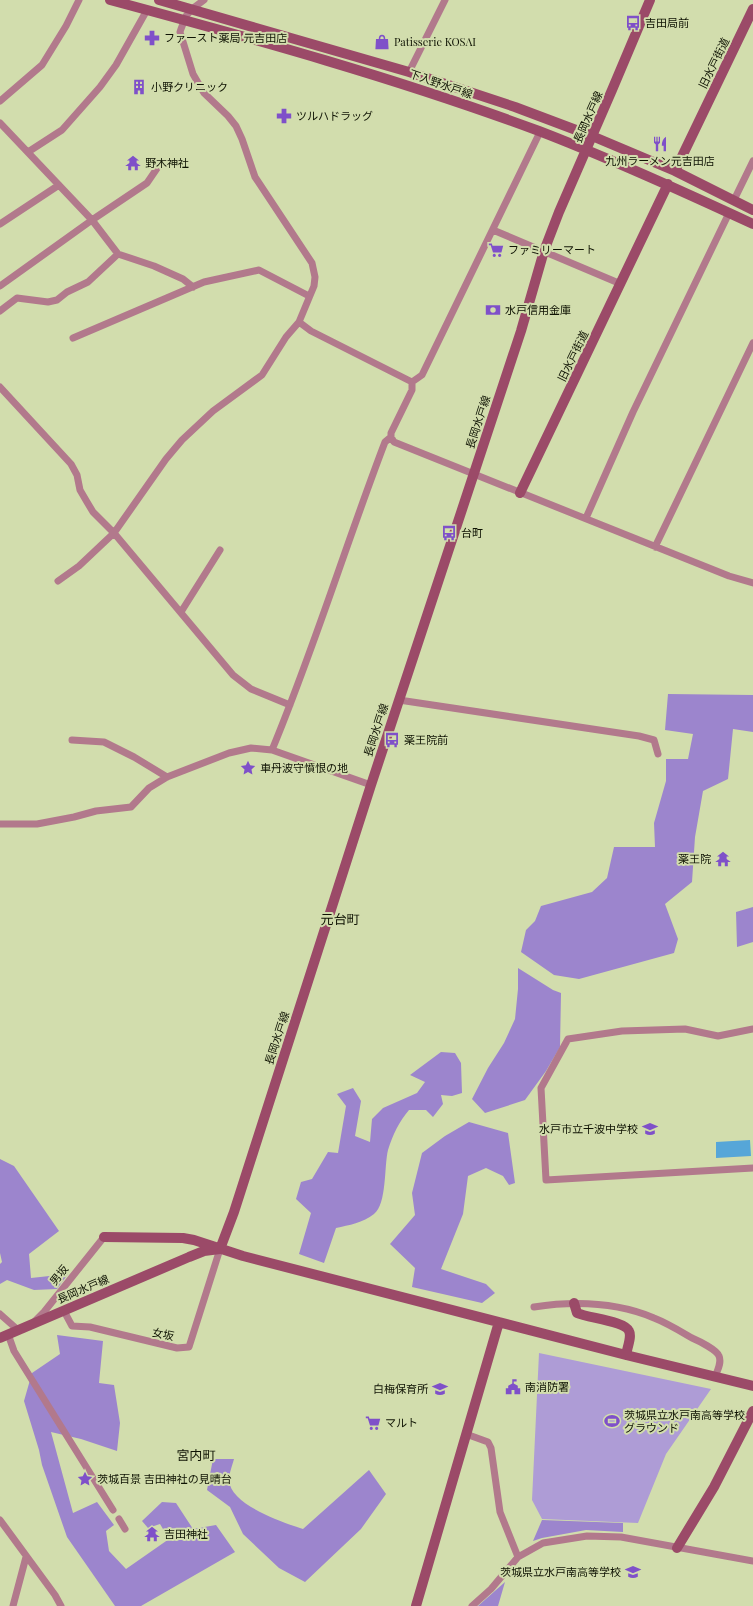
<svg xmlns="http://www.w3.org/2000/svg" width="753" height="1606" font-family="'Playfair Display','Noto Sans JP',serif">
  <style>
    .green { fill: #ae9cd6 }
    .forest { fill: #9c85cd }
    .water { fill: #56a6d8 }
    .lines { fill: none; stroke-linecap: round; stroke-linejoin: round }
    .street { stroke: #b2798c; stroke-width: 7 }
    .secondary { stroke: #9b4a68; stroke-width: 10 }
    .labels { text-anchor: middle; stroke-width: 4; stroke-linejoin: round; paint-order: stroke }
    .poi-label { font-size: 11px; fill: #0f1303; stroke: #d2ddad; text-anchor: start }
    .street-label { font-size: 11px; fill: #0f1303; stroke: #d2ddad }
    .quarter-label { font-size: 13px; fill: #0f1303; stroke: #d2ddad }
  </style>
  <rect width="100%" height="100%" fill="#d2ddad"/>
  <path class="green" d="M539,1353L711,1389L666,1454L638,1523L542,1519L532,1500Z"/>
  <path class="forest" d="M668,694L753,695V732L733,729L728,779L703,791L695,837L692,882L665,904L678,939L674,953L579,979L554,975L521,952L526,930L535,921L541,906L592,892L607,878L614,847H655L654,823L666,781V759H688L693,734L665,730Z
    M753,907V942L737,947L736,912Z
    M518,968L553,990L561,993L560,1047L546,1071L525,1100L485,1113L472,1099L488,1068L504,1043L515,1019L518,989Z
    M441,1052L455,1053L461,1063L462,1093L452,1096L441,1095L443,1104L433,1117L426,1110H409C399,1122 393,1134 388,1150C384,1166 387,1204 374,1214C363,1223 349,1225 336,1228L324,1263L299,1254L311,1213L296,1199L301,1182L312,1179L328,1152L338,1153L346,1106L337,1094L353,1088L361,1101L355,1136L370,1142L372,1119L383,1108L417,1093L425,1082L410,1075Z
    M469,1122L508,1133L515,1183L509,1185L503,1176L486,1168L468,1176L463,1214L441,1269L486,1284L495,1293L482,1303L412,1287L415,1268L390,1244L415,1215L412,1193L422,1153L445,1136Z
    M0,1159L14,1166L59,1231L29,1254L31,1278L68,1274L57,1289L34,1290L7,1280L0,1284V1264L2,1262L0,1253Z
    M57,1335L103,1341L99,1383L114,1385L120,1423L117,1451L81,1439L51,1432L73,1513L97,1502L114,1525L106,1531L109,1551L126,1569L169,1539L160,1524L148,1528L142,1521L162,1502L176,1503L193,1529L216,1525L235,1552L141,1606H115L67,1537L42,1465L39,1450L24,1401L32,1373L60,1354Z
    M213,1459H234C232,1466 229,1474 229,1480C230,1505 284,1523 303,1529L369,1470L386,1494L361,1529L305,1582L279,1568L243,1534L230,1507L207,1490Z
    M542,1520L623,1523V1532L586,1530L542,1538L533,1541Z
    M505,1582L498,1606H478Z"/>
  <path class="water" d="M750,1140L751,1156L716,1158V1142Z"/>
  <g class="lines">
    <path class="street" d="M204,0L192,9L186,16L181,29L180,32L193,74L204,93L228,116L236,126L242,139L255,177L312,263L315,277L314,286L299,322L311,331L412,382V390L391,433V437L394,442L729,576L753,583
      M409,72L445,0
      M0,101L42,65L66,26L79,0
      M0,123L92,220L118,254L154,266L183,279L193,287
      M28,152L62,130L100,87L116,65L147,10
      M734,200L753,161
      M0,224L59,185
      M493,230L621,284
      M0,286L92,220L147,183L160,164
      M0,311L17,298L48,302L57,300L67,292L88,282L118,254
      M73,338L204,282L259,270L309,296
      M412,382L422,375L540,132
      M0,387L71,464L77,475L80,490L87,502L93,512L114,533L233,675L251,689L290,705
      M586,518L633,412L729,213
      M655,547L753,343
      M58,581L79,566L114,533L166,459L182,440L213,411L262,375L286,337L299,322
      M181,612L220,550
      M399,700L639,736L654,740L658,754
      M72,740L104,742L134,757L167,777
      M272,750C314,649 346,544 385,442L391,437
      M0,824H37L74,817L96,811L131,807L149,788L167,777L229,753L251,748L272,750L371,785
      M753,1029L718,1036L685,1029L622,1031L568,1039L541,1088L546,1180L753,1168
      M534,1307C574,1301 616,1302 654,1318C667,1323 680,1331 692,1338C699,1341 717,1350 719,1356C722,1363 717,1371 715,1377
      M64,1311L72,1326L90,1327L177,1348L189,1347L220,1249
      M0,1314L18,1330
      M34,1322L44,1312L104,1237
      M8,1334L14,1351L113,1510
      M466,1434L488,1442L491,1448L500,1512L518,1557
      M119,1519L125,1529
      M0,1520L55,1595L61,1606
      M13,1606L26,1557
      M472,1606L491,1589L518,1557L543,1543L587,1536L621,1537L753,1561"/>
    <path class="secondary" d="M110,0C255,39 399,79 539,131C612,159 682,191 753,224
      M159,0L409,72L515,107L592,136L675,171L753,210
      M675,171L753,9
      M520,493L668,184
      M104,1237L183,1238L194,1240L243,1256L626,1355L753,1386
      M574,1303L577,1313C588,1318 625,1321 629,1331C632,1337 627,1348 626,1355
      M0,1338L189,1257L204,1251L220,1249L234,1212L371,785L521,331L544,251L559,212L612,90L650,0
      M677,1548L714,1487L753,1411
      M416,1606L499,1322"/>
  </g>
  <defs>
    <g id="bus-bare" transform="scale(1.2)"><path d="M-5-6H5V4H4V6H2V4H-2V6H-4V4H-5ZM-3.5-4V0h7V-4ZM-3.5 1.2v1.5H-2V1.2ZM2 1.2v1.5H3.5V1.2Z" fill="#7f50c9" stroke="#d2ddad" stroke-width="2.5" paint-order="stroke"/></g>
    <g id="pharmacy-bare" transform="scale(1.2)"><path d="M-2-6h4v4h4v4h-4v4h-4v-4h-4v-4h4Z" fill="#7f50c9" stroke="#d2ddad" stroke-width="2.5" paint-order="stroke"/></g>
    <g id="shop-bare" transform="scale(1.2)"><path d="M-5-2.5h2.3a2.7 3.5 0 0 1 5.4 0H5L5.5 6h-11ZM-1.5-2.5h3a1.5 2.3 0 0 0-3 0Z" fill="#7f50c9" stroke="#d2ddad" stroke-width="2.5" paint-order="stroke"/></g>
    <g id="building-bare" transform="scale(1.2)"><path d="M-4-6H4V6H1V3H-1V6H-4ZM-2.5-4.3h1.7v1.8h-1.7ZM.8-4.3h1.7v1.8H.8ZM-2.5-1h1.7V.8h-1.7ZM.8-1h1.7V.8H.8Z" fill="#7f50c9" stroke="#d2ddad" stroke-width="2.5" paint-order="stroke"/></g>
    <g id="restaurant-bare" transform="scale(1.2)"><path d="M-5-6h1v4h1v-4h1v4h1v-4h1v5L-1.5 .5V6h-2V.5L-5-1ZM5-6V6H3V1.5H1.5Q1.5-4 5-6Z" fill="#7f50c9" stroke="#d2ddad" stroke-width="2.5" paint-order="stroke"/></g>
    <g id="temple-bare" transform="scale(1.2)"><path d="M0-6L5-2H3V0L6.5 2.5H4V6H1.5V3h-3V6H-4V2.5H-6.5L-3 0V-2H-5Z" fill="#7f50c9" stroke="#d2ddad" stroke-width="2.5" paint-order="stroke"/></g>
    <g id="supermarket-bare" transform="scale(1.2)"><path d="M-6-5.5h2.5l.6 2H6L4.5 2H-2.5L-4.4-4H-6ZM-1.5 3.2a1.3 1.3 0 1 0 .1 0ZM3 3.2a1.3 1.3 0 1 0 .1 0Z" fill="#7f50c9" stroke="#d2ddad" stroke-width="2.5" paint-order="stroke"/></g>
    <g id="bank-bare" transform="scale(1.2)"><path d="M-6-4H6V4H-6ZM0-2.3a2.3 2.3 0 1 0 0 4.6a2.3 2.3 0 1 0 0-4.6Z" fill="#7f50c9" stroke="#d2ddad" stroke-width="2.5" paint-order="stroke"/></g>
    <g id="sight-bare" transform="scale(1.2)"><path d="M0-6L1.8-2.2L6-1.7L2.9 1.2L3.7 5.4L0 3.3L-3.7 5.4L-2.9 1.2L-6-1.7L-1.8-2.2Z" fill="#7f50c9" stroke="#d2ddad" stroke-width="2.5" paint-order="stroke"/></g>
    <g id="school-bare" transform="scale(1.2)"><path d="M0-5L7-2L0 1L-7-2ZM-4 1L0 2.5L4 1V4Q0 6-4 4Z" fill="#7f50c9" stroke="#d2ddad" stroke-width="2.5" paint-order="stroke"/></g>
    <g id="civic-bare" transform="scale(1.2)"><path d="M-.6-6.5H3V-4.5H.6V-3L4-1V1h2V6H-6V1h2V-1L-.6-3ZM-1.2 2.5V6h2.4V2.5Z" fill="#7f50c9" stroke="#d2ddad" stroke-width="2.5" paint-order="stroke"/></g>
    <g id="stadium-bare" transform="scale(1.2)"><path d="M0-5a6.5 5 0 1 0 0 10a6.5 5 0 1 0 0-10ZM-3.5-1.8h7v3.6h-7Z" fill="#7f50c9" stroke="#d2ddad" stroke-width="2.5" paint-order="stroke"/></g>
  </defs>
  <g fill-rule="evenodd">
    <use href="#bus-bare" x="633" y="23"/>
    <use href="#pharmacy-bare" x="152" y="38"/>
    <use href="#shop-bare" x="382" y="42"/>
    <use href="#building-bare" x="139" y="87"/>
    <use href="#pharmacy-bare" x="284" y="116"/>
    <use href="#restaurant-bare" x="660" y="144"/>
    <use href="#temple-bare" x="133" y="163"/>
    <use href="#supermarket-bare" x="496" y="250"/>
    <use href="#bank-bare" x="493" y="310"/>
    <use href="#bus-bare" x="449" y="533"/>
    <use href="#bus-bare" x="392" y="740"/>
    <use href="#sight-bare" x="248" y="768"/>
    <use href="#temple-bare" x="723" y="859"/>
    <use href="#school-bare" x="650" y="1129"/>
    <use href="#civic-bare" x="513" y="1387"/>
    <use href="#school-bare" x="440" y="1389"/>
    <use href="#stadium-bare" x="612" y="1421"/>
    <use href="#supermarket-bare" x="373" y="1423"/>
    <use href="#sight-bare" x="85" y="1479"/>
    <use href="#temple-bare" x="152" y="1534"/>
    <use href="#school-bare" x="633" y="1572"/>
  </g>
  <g class="labels">
    <g class="poi-label">
      <text x="645" y="27">吉田局前</text>
      <text x="164" y="42">ファースト薬局 元吉田店</text>
      <text x="394" y="46">Patisserie KOSAI</text>
      <text x="151" y="91">小野クリニック</text>
      <text x="296" y="120">ツルハドラッグ</text>
      <text x="660" y="165" text-anchor="middle">九州ラーメン元吉田店</text>
      <text x="145" y="167">野木神社</text>
      <text x="508" y="254">ファミリーマート</text>
      <text x="505" y="314">水戸信用金庫</text>
      <text x="461" y="537">台町</text>
      <text x="404" y="744">薬王院前</text>
      <text x="260" y="772">車丹波守憤恨の地</text>
      <text x="711" y="863" text-anchor="end">薬王院</text>
      <text x="638" y="1133" text-anchor="end">水戸市立千波中学校</text>
      <text x="525" y="1391">南消防署</text>
      <text x="428" y="1393" text-anchor="end">白梅保育所</text>
      <text x="624" y="1419">茨城県立水戸南高等学校<tspan x="624" dy="13">グラウンド</tspan></text>
      <text x="385" y="1427">マルト</text>
      <text x="97" y="1483">茨城百景 吉田神社の見晴台</text>
      <text x="164" y="1538">吉田神社</text>
      <text x="621" y="1576" text-anchor="end">茨城県立水戸南高等学校</text>
    </g>
    <g class="street-label">
      <text transform="translate(714 63) rotate(-64)" y="4">旧水戸街道</text>
      <text transform="translate(441 84) rotate(19)" y="4">下入野水戸線</text>
      <text transform="translate(588 117) rotate(-66)" y="4">長岡水戸線</text>
      <text transform="translate(573 356) rotate(-64)" y="4">旧水戸街道</text>
      <text transform="translate(478 422) rotate(-72)" y="4">長岡水戸線</text>
      <text transform="translate(376 730) rotate(-72)" y="4">長岡水戸線</text>
      <text transform="translate(277 1038) rotate(-72)" y="4">長岡水戸線</text>
      <text transform="translate(59 1275) rotate(-51)" y="4">男坂</text>
      <text transform="translate(83 1289) rotate(-23)" y="4">長岡水戸線</text>
      <text transform="translate(163 1334) rotate(12)" y="4">女坂</text>
    </g>
    <g class="quarter-label">
      <text x="340" y="924">元台町</text>
      <text x="196" y="1460">宮内町</text>
    </g>
  </g>
</svg>
